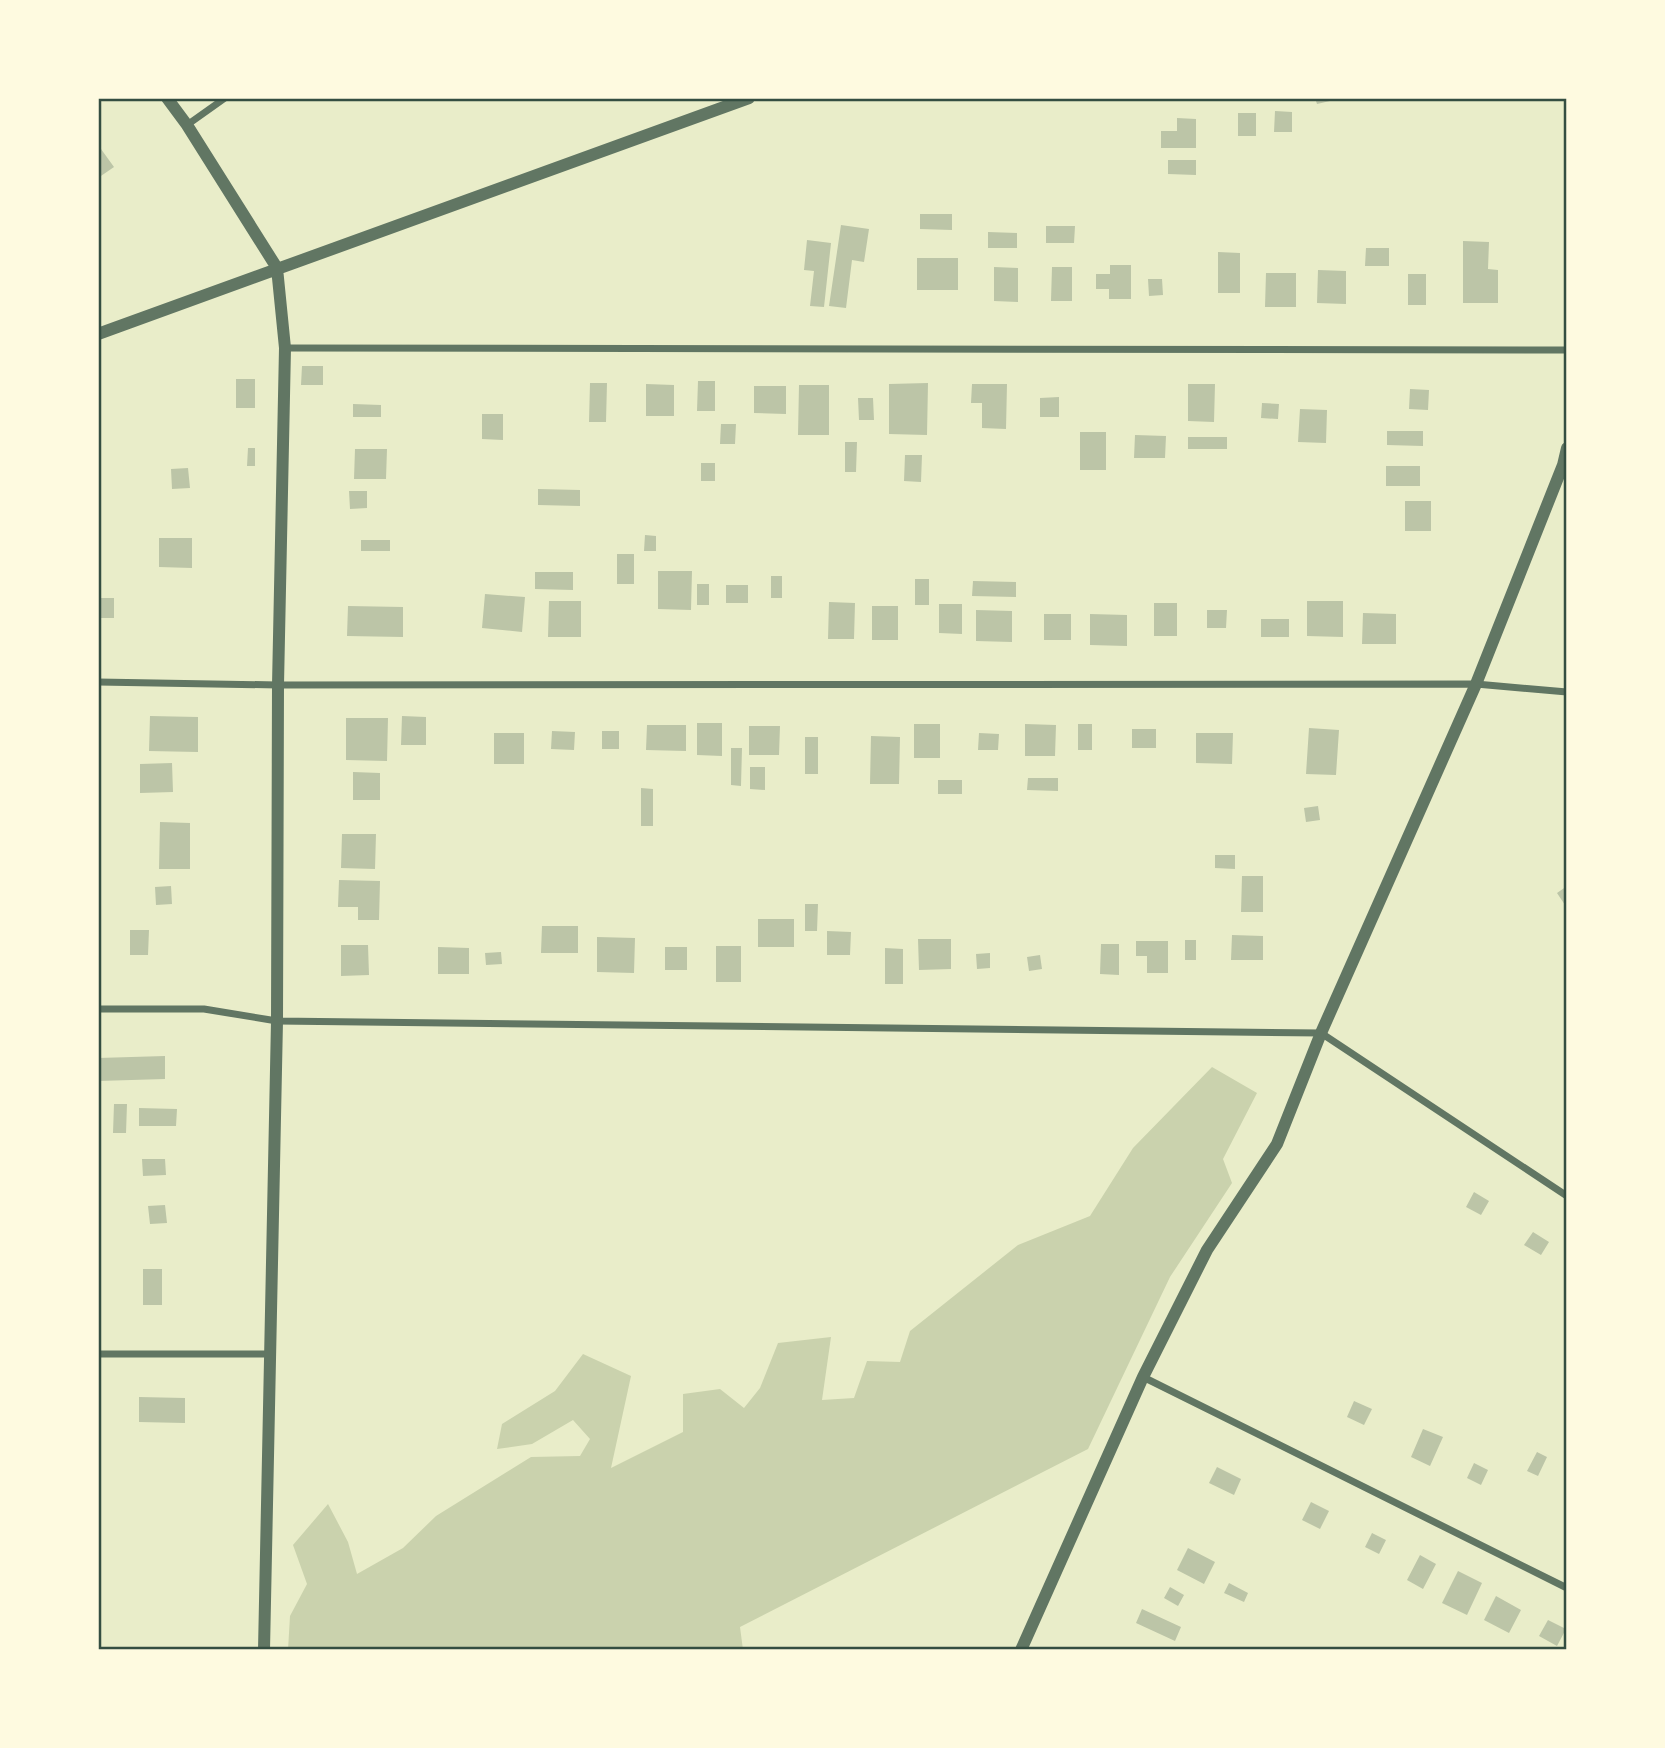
<svg xmlns="http://www.w3.org/2000/svg" width="1665" height="1748" font-family="Overpass,sans-serif">
  <style>
    .green { fill: #cad2ad }
    .building { fill: #bcc5a7 }
    .lines { fill: none; stroke-linecap: round; stroke-linejoin: round }
    .minor { stroke: #617663; stroke-width: 7 }
    .tertiary { stroke: #617663; stroke-width: 12 }
    .neatline { fill: none; stroke: #344e41; stroke-width: 2.5 }
  </style>
  <rect width="100%" height="100%" fill="#e9edc9"/>
  <path class="green" d="M1212,1067L1257,1093L1223,1159L1232,1183L1170,1277L1088,1449L740,1627L743,1650H288L290,1616L307,1584L293,1545L328,1504L348,1542L357,1574L403,1548L436,1516L531,1457L580,1456L590,1439L573,1420L532,1444L497,1449L502,1424L555,1391L583,1354L631,1376L611,1468L683,1432V1394L720,1389L744,1408L760,1388L778,1343L831,1337L822,1400L854,1398L867,1361L900,1362L910,1331L1018,1245L1090,1216L1133,1148Z"/>
  <path class="building" d="M1315,98H1329L1330,101L1317,104Z
    M1275,111L1292,112V132H1274Z
    M1238,113H1256V136H1238Z
    M1177,118L1196,119V148H1161V131H1177Z
    M101,149L114,167L98,178V151Z
    M1168,160H1196V175L1168,174Z
    M920,214H952V230L920,229Z
    M841,225L869,229L864,262L852,260L846,308L829,306Z
    M1046,226H1075L1074,243H1046Z
    M988,232L1017,233V248H988Z
    M807,240L831,243L824,307L810,306L814,271L804,270Z
    M1463,241L1489,242L1488,269L1498,270V303H1463Z
    M1366,248H1389V266H1365Z
    M1218,252L1240,253V293H1218Z
    M917,258H958V290H917Z
    M1110,265H1131V299H1109V289H1096V274H1110Z
    M994,267L1018,268V302L994,301Z
    M1052,267H1072V301H1051Z
    M1318,270L1346,271V304L1317,303Z
    M1266,273H1296V307H1265Z
    M1408,274H1426V305H1408Z
    M1148,279H1162L1163,295L1149,296Z
    M302,366H323V385H301Z
    M236,379H255V408H236Z
    M698,381H715V411H697Z
    M590,383H607L606,422H589Z
    M928,383L927,435L889,434V384Z
    M646,384L674,385V416H646Z
    M972,384H1007L1006,429L982,428V403H971Z
    M1188,384H1215L1214,422L1188,421Z
    M799,385H829V435H798Z
    M754,386H786V414L754,413Z
    M1410,389L1429,390L1428,410L1409,409Z
    M1059,397V417H1040V398Z
    M858,398H873L874,420H859Z
    M1262,403L1279,404L1278,419L1261,418Z
    M353,404L381,405V417H353Z
    M1300,409L1327,410L1326,443L1298,442Z
    M482,414H503V440L482,439Z
    M721,424H736L735,444H720Z
    M1387,431H1423V446L1387,445Z
    M1080,432H1106V470H1080Z
    M1135,435L1166,436L1165,458H1134Z
    M1188,437H1227V449H1188Z
    M845,442H857L856,472H845Z
    M248,448H255V466H247Z
    M355,449H387L386,479H354Z
    M905,455H922L921,482L904,481Z
    M701,463H715V481H701Z
    M1386,466H1420V486H1386Z
    M188,468L190,488L172,489L171,469Z
    M538,489L580,490V506L538,505Z
    M349,491H367V508L350,509Z
    M1405,501H1431V531H1405Z
    M645,535L656,536V551H644Z
    M159,538H192V568L159,567Z
    M361,540H390V551H361Z
    M617,554H634V584H617Z
    M658,571H692L691,610L658,609Z
    M535,572H573V590L535,589Z
    M771,576H782V598H771Z
    M915,579H929V605H915Z
    M973,581L1016,582V597L972,596Z
    M697,584H709V605H697Z
    M726,585H748V603H726Z
    M485,594L525,597L522,632L482,628Z
    M98,598H114V618H98Z
    M549,601H581V637H548Z
    M1307,601H1343V637L1307,636Z
    M829,602L855,603L854,639H828Z
    M1154,603H1177V636H1154Z
    M939,604H962V634L939,633Z
    M348,606L403,607V637L347,636Z
    M872,606H898V640H872Z
    M976,610L1012,611V642L976,641Z
    M1207,610H1227L1226,628H1207Z
    M1363,613L1396,614V644H1362Z
    M1044,614H1071V640H1044Z
    M1090,614L1127,615V646L1090,645Z
    M1261,619H1289V637H1261Z
    M150,716L198,717V752L149,751Z
    M402,716L426,717V745H401Z
    M346,718H388L387,761L346,760Z
    M697,723H722V756L697,755Z
    M914,724H940V758H914Z
    M1025,724L1056,725L1055,756H1025Z
    M1078,724H1092V750H1078Z
    M647,725H686V751L646,750Z
    M749,726H780L779,755H749Z
    M1309,728L1339,730L1336,775L1306,774Z
    M1132,729H1156V748H1132Z
    M552,731L575,732L574,750L551,749Z
    M602,731H619V749H602Z
    M494,733H524V764H494Z
    M979,733L999,734L998,750H978Z
    M1196,733H1233L1232,764L1196,763Z
    M871,736L900,737L899,784H870Z
    M805,737H818V774H805Z
    M731,748H742L741,786L731,785Z
    M172,763L173,792L140,793V764Z
    M750,767H765V790L750,789Z
    M353,772L380,773V800H353Z
    M1028,778H1058V791L1027,790Z
    M938,780H962V794H938Z
    M641,788L653,789V826H641Z
    M1318,806L1320,820L1306,822L1304,808Z
    M160,822L190,823V869H159Z
    M342,834H376L375,869L341,868Z
    M1215,855H1235V869L1215,868Z
    M1242,876H1263V912H1241Z
    M339,880L380,881L379,920H358V907H338Z
    M171,886L172,904L156,905L155,887Z
    M1567,886V908L1557,893Z
    M805,904H818L817,931H805Z
    M758,919H794V947H758Z
    M542,926H578V953H541Z
    M130,930H149L148,955H130Z
    M827,931L851,932L850,955H827Z
    M1232,935L1263,936V960H1231Z
    M597,937L635,938L634,973L597,972Z
    M918,939H951V969L919,970Z
    M1185,940H1196V960H1185Z
    M1136,941H1168V973H1147V956H1136Z
    M1101,944H1119V975L1100,974Z
    M341,945H368L369,975L341,976Z
    M716,946H741V982H716Z
    M438,947L469,948V974H438Z
    M665,947H687V970H665Z
    M885,948L903,949V984H885Z
    M501,952L502,964L486,965L485,953Z
    M990,953V968L977,969L976,954Z
    M1040,955L1042,969L1029,971L1027,957Z
    M165,1056V1079L98,1081V1058Z
    M114,1104H127L126,1133H113Z
    M139,1108L177,1109L176,1126H139Z
    M142,1159H165L166,1175L143,1176Z
    M1474,1192L1489,1201L1481,1215L1466,1207Z
    M165,1205L167,1223L150,1224L148,1206Z
    M1533,1232L1549,1242L1541,1255L1524,1245Z
    M143,1269H162V1305H143Z
    M139,1397L185,1398V1423L139,1422Z
    M1354,1401L1372,1409L1364,1425L1347,1417Z
    M1423,1429L1443,1437L1430,1466L1411,1457Z
    M1537,1452L1547,1457L1538,1476L1527,1471Z
    M1474,1463L1488,1470L1481,1485L1467,1478Z
    M1217,1467L1241,1479L1234,1495L1209,1483Z
    M1311,1502L1329,1511L1320,1529L1302,1520Z
    M1372,1533L1386,1540L1379,1554L1365,1547Z
    M1188,1548L1215,1562L1204,1584L1177,1570Z
    M1420,1555L1436,1564L1423,1589L1407,1580Z
    M1458,1571L1482,1583L1467,1615L1442,1603Z
    M1229,1583L1248,1593L1244,1602L1224,1593Z
    M1170,1587L1184,1595L1178,1606L1164,1598Z
    M1496,1596L1521,1610L1509,1633L1484,1620Z
    M1142,1609L1181,1627L1175,1641L1136,1623Z
    M1548,1620L1566,1629L1557,1646L1539,1636Z"/>
  <g class="lines">
    <path class="minor" d="M187,125L225,98
      M285,348L1567,350
      M98,682L278,685L1476,684L1567,692
      M98,1009H204L277,1021L1321,1033L1567,1196
      M98,1354H269
      M1143,1377L1567,1588"/>
    <path class="tertiary" d="M167,98L187,125L277,268L285,348L278,685L277,1021L264,1650
      M98,334L749,98
      M1021,1650L1143,1377L1207,1250L1277,1144L1321,1033L1476,684L1563,465L1567,448"/>
  </g>
  <rect width="1665" height="1748" fill="none" stroke="#fefae0" stroke-width="200"/>
  <rect x="100" y="100" width="1465" height="1548" class="neatline"/>
</svg>
